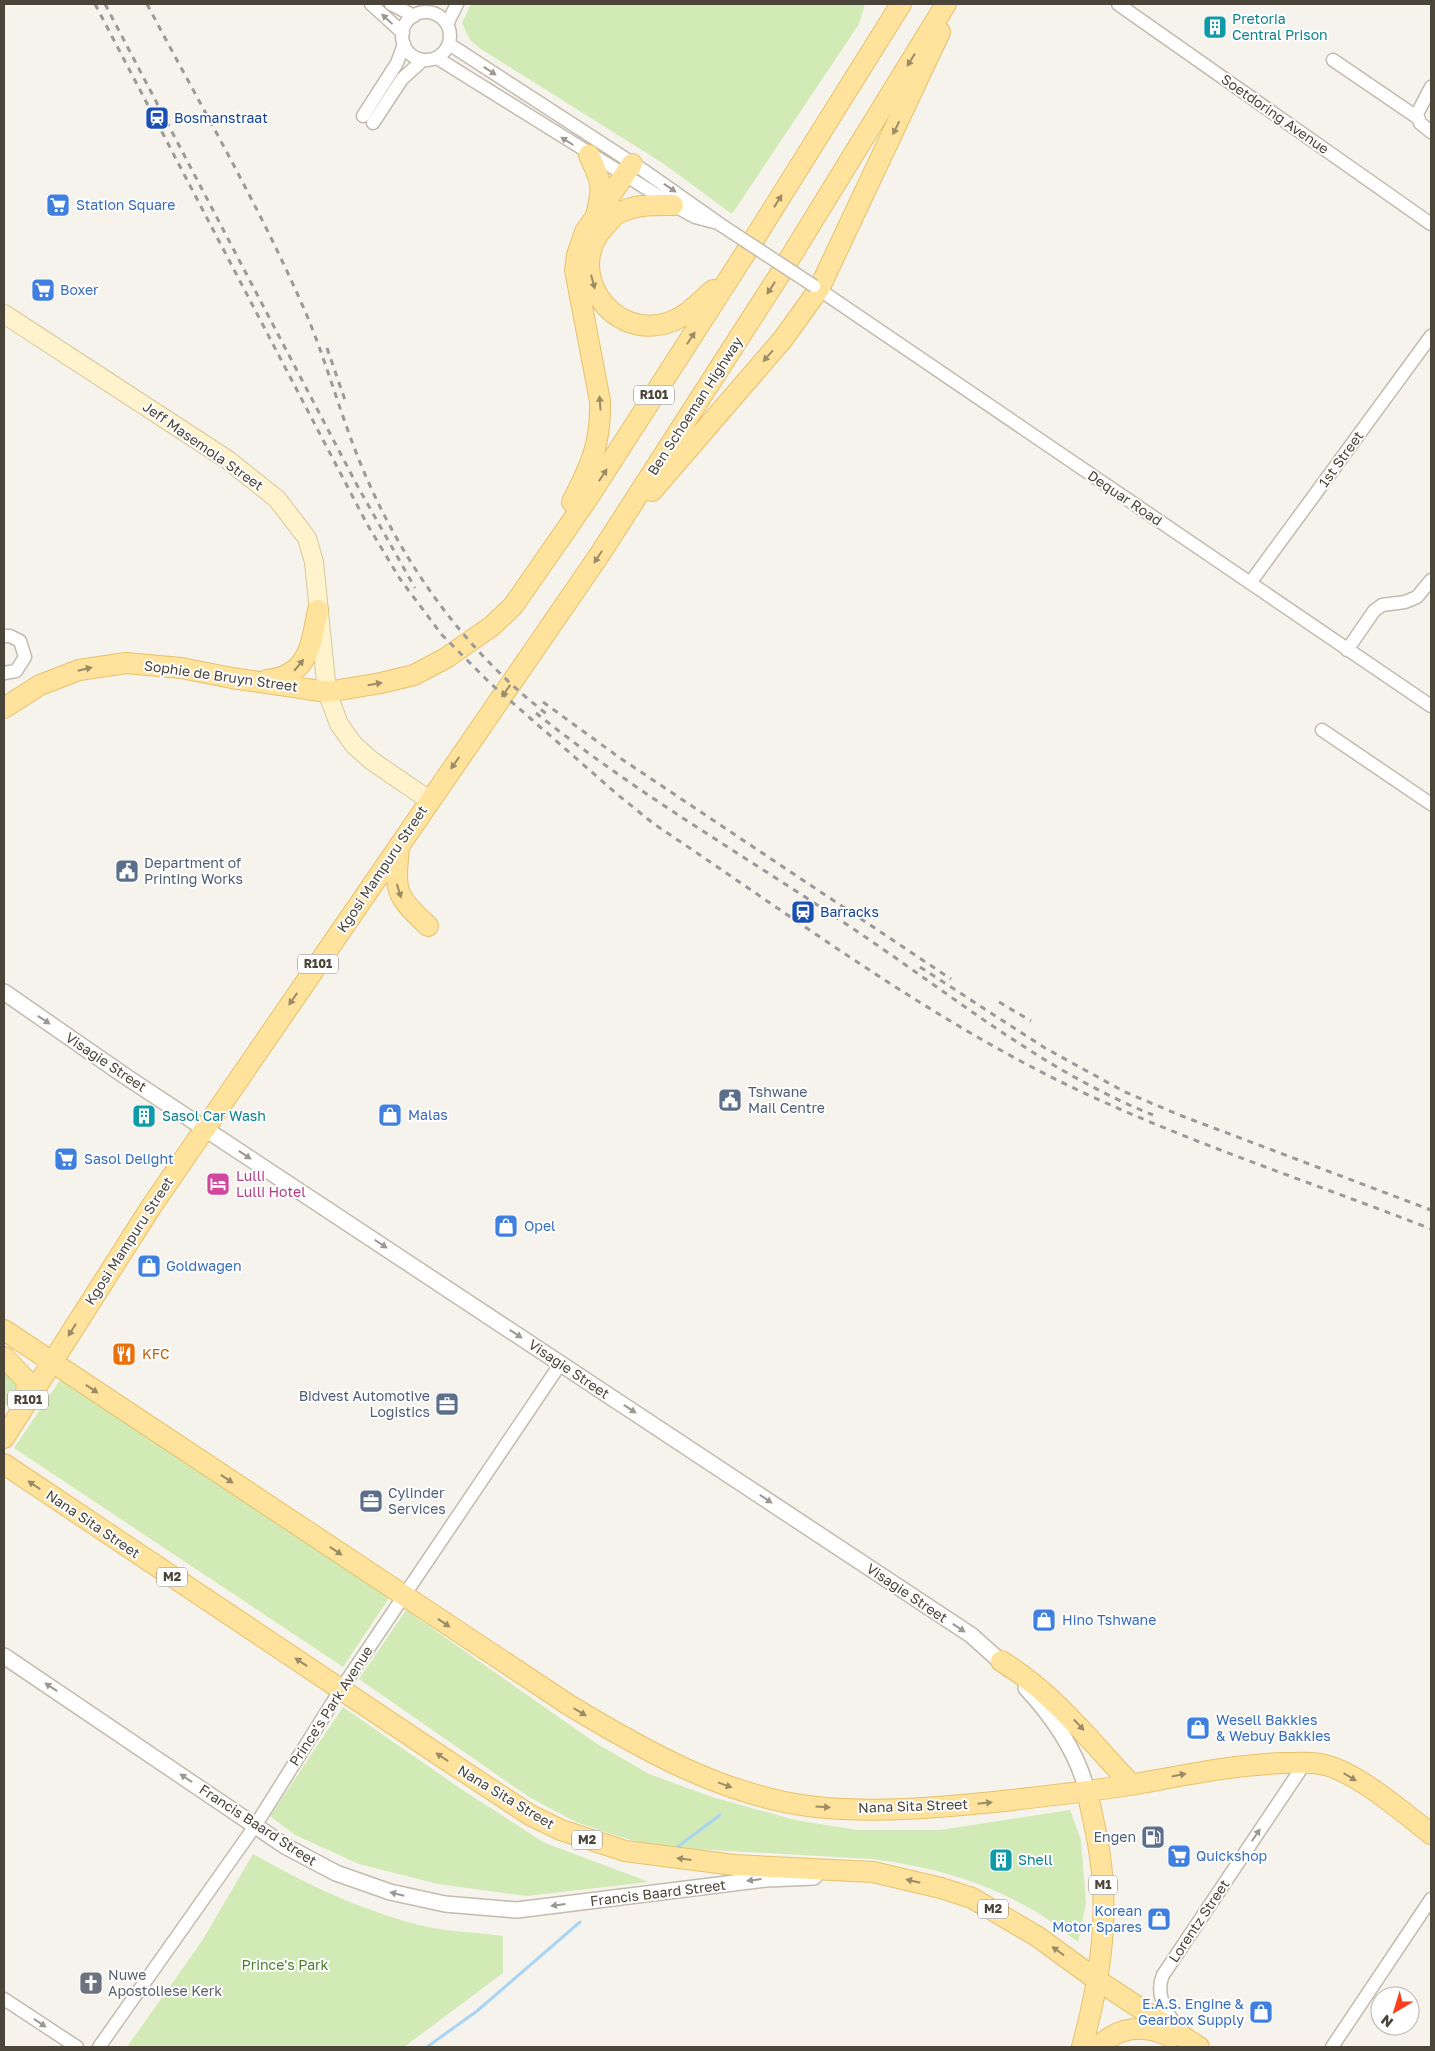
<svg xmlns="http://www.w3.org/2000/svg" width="1435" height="2051" font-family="'Golos Text',sans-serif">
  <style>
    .green { fill: #d2eab5 }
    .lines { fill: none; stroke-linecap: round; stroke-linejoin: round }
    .stream { stroke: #a9d4f2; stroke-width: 3 }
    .minor-casing { stroke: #c2bbae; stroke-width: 15 }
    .tertiary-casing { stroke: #c2bbae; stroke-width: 18 }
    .secondary-casing { stroke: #d6c79b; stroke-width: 20 }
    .primary-casing { stroke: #e6c16a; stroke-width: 22 }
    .minor { stroke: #fff; stroke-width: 12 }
    .tertiary { stroke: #fff; stroke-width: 15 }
    .secondary { stroke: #fff3cd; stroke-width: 18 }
    .primary { stroke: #ffe39c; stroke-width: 20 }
    .rail { stroke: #9a9a9a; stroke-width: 3; stroke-dasharray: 6 6; stroke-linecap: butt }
    .minor-bridge-casing { stroke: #c2bbae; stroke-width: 15; stroke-linecap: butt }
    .minor-bridge { stroke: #fff; stroke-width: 12 }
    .oneway { fill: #9c9892 }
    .oneway2 { fill: #9c8c66 }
    .labels { text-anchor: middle; stroke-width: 4; stroke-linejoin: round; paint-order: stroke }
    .shield { fill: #fff; stroke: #817c74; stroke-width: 1 }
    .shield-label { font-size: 12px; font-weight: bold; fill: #4b4439 }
    .culture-label { font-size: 14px; fill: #0d838f; stroke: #fff; text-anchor: start }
    .street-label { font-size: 14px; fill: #4b4439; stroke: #fff }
    .transit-label { font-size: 14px; fill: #164399; stroke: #fff; text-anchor: start }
    .shop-label { font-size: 14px; fill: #366cbe; stroke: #fff; text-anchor: start }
    .service-label { font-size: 14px; fill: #4e5e75; stroke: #fff; text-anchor: start }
    .hotel-label { font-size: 14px; fill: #b23c85; stroke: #fff; text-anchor: start }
    .food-label { font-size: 14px; fill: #c56008; stroke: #fff; text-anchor: start }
    .park-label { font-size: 14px; fill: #4a7f2a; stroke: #fff }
    .worship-label { font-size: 14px; fill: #5b616d; stroke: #fff; text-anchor: start }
  </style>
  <rect width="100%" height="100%" fill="#f6f3ec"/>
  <path class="green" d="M471,4H865L859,24L732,214L664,164L481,49L470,40L462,23Z
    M4,1368L18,1383L17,1389L4,1408Z
    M62,1377L389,1598L343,1667L14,1448Z
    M406,1610L594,1742L649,1774L712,1797L795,1820L857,1830H940L1070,1810L1081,1840L1086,1904L1078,1942C1059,1928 1041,1913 1020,1903C976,1879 922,1865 872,1859L657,1847L617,1836L576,1822L529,1797L359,1679Z
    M343,1707L461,1789L545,1843L649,1882L527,1896L438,1884L359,1864L295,1835L270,1816Z
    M253,1854C306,1884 360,1910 419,1925C446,1932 476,1932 503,1936V1973L404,2047H127L202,1941Z"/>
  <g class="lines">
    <path class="stream" d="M676,1848L720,1815
      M427,2047L477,2011L580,1922"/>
    <g class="minor-casing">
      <path id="minor" d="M371,4L403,33
        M391,4L414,16
        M1118,4L1431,224
        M402 36a24 24 0 1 1 48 0a24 24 0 1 1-48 0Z
        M447,24L457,4
        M449,44L643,170L721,225
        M437,58L673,205L695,217L714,222
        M1333,60L1418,118
        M1431,87L1417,114L1420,123L1431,132
        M363,116L397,63L404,44
        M373,123L402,79L423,60
        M814,286L1431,706
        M1250,583L1431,336
        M4,636H10L20,641L25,657L16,671L4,673
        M1347,650L1374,611L1382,605L1405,602L1417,597L1431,580
        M1322,730L1431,804
        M4,1999L77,2047
        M1178,2030C1168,2012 1154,1996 1163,1975L1305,1763
        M99,2047L255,1826L341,1689L561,1363
        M1332,2047L1431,1899"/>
    </g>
    <g class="tertiary-casing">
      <path id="tertiary" d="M4,992L125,1076L971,1635L1009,1669
        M4,1656L285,1846L336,1873L390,1892L445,1904L517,1910L766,1879L814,1877
        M1026,1688C1053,1717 1077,1752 1087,1791"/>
    </g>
    <g class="secondary-casing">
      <path id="secondary" d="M4,314L228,460L277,499L307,538L314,562L327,692L339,724L354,745L372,761L429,800"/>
    </g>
    <g class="primary-casing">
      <path id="primary" d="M589,155C600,180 604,184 597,211
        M673,205C653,205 635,204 617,214C613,216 610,221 606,225C562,269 611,343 670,322C687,316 700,302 713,290
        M652,491L783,339L819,289L940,32
        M572,502C591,465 601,444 600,401L575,270L577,255L585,232L632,164
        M267,680C309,676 311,644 318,610
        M4,708L40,685L79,670L126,663L181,668L232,678L327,692L381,683L414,675L446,658L492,626L513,606L586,501L746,252L901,4
        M399,846C395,892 394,894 428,926
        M4,1330L569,1705C645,1751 726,1797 816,1807C875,1813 935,1808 994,1802C1039,1797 1085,1792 1130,1785C1181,1776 1231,1765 1284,1763C1296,1763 1308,1762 1320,1764C1354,1769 1404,1813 1431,1834
        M4,1357L27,1381L25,1405
        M4,1438L151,1207L600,554L780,274L946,4
        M4,1464L454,1765L530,1815L561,1830L625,1851L734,1865L873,1872L941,1888L972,1898L1038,1937L1097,1980L1199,2047
        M1001,1661C1054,1693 1089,1740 1131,1784
        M1082,2047C1096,1996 1106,1942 1103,1889C1102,1856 1094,1823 1087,1791
        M1098,2047C1119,2026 1145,2024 1171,2037"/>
    </g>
    <use href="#minor" class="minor"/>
    <use href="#tertiary" class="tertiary"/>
    <use href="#secondary" class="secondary"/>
    <use href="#primary" class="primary"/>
    <path class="rail" d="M95,4L367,524L400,579L442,635L490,683L618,795L654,824C786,912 915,1009 1057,1080C1177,1139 1306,1180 1431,1229
      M105,4L358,487L415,588
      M147,4C199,103 256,200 301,302C321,346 334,393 351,439C390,546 457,645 548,715
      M327,348L345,400
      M543,702L620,758L951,979
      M536,713C643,799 764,867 877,945C967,1007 1051,1074 1153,1115
      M920,967L1045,1048L1125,1092L1182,1116L1431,1210
      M999,1002L1031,1021"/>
    <g class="minor-bridge-casing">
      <path id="minor-bridge" d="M721,225L814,286"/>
    </g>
    <use href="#minor-bridge" class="minor-bridge"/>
  </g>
  <defs><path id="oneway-solid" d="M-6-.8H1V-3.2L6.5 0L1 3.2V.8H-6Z" transform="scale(1.25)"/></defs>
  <g class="oneway">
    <use href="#oneway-solid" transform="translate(387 19) rotate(-137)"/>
    <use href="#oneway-solid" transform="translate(490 71) rotate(33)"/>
    <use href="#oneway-solid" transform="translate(567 141) rotate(-148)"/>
    <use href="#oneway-solid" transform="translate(670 188) rotate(34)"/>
    <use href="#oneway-solid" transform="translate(44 1020) rotate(34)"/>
    <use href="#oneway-solid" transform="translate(245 1155) rotate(34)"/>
    <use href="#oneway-solid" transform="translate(381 1244) rotate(33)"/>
    <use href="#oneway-solid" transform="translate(516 1334) rotate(33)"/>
    <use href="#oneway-solid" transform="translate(630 1409) rotate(34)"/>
    <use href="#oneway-solid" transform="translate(766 1499) rotate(34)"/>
    <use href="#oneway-solid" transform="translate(959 1628) rotate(33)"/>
    <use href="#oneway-solid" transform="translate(51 1687) rotate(-146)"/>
    <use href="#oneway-solid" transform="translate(186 1778) rotate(-146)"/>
    <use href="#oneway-solid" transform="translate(1256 1835) rotate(-56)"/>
    <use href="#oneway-solid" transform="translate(754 1880) rotate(173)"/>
    <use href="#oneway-solid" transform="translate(397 1894) rotate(-166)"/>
    <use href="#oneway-solid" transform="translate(558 1905) rotate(173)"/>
    <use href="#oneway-solid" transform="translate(40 2023) rotate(34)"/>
  </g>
  <g class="oneway2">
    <use href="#oneway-solid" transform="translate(911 60) rotate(122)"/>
    <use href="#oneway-solid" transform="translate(896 128) rotate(116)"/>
    <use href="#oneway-solid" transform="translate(778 201) rotate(-58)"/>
    <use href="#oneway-solid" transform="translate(593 282) rotate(75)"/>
    <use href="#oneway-solid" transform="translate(771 288) rotate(123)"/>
    <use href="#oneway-solid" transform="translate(691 338) rotate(-57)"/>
    <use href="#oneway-solid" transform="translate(768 356) rotate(131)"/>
    <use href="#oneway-solid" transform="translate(600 403) rotate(-94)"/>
    <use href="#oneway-solid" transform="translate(603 475) rotate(-57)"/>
    <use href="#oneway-solid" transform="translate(598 557) rotate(123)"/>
    <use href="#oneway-solid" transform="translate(299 665) rotate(-50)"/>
    <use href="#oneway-solid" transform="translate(85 669) rotate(-13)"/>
    <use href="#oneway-solid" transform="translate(375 684) rotate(-10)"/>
    <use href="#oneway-solid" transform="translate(506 691) rotate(125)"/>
    <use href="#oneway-solid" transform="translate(455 763) rotate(125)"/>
    <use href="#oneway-solid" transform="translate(399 891) rotate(73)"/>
    <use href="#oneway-solid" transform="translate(293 999) rotate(125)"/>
    <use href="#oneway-solid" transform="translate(72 1330) rotate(122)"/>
    <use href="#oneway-solid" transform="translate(92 1389) rotate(34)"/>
    <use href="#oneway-solid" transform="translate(227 1479) rotate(34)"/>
    <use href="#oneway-solid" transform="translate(34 1485) rotate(-146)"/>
    <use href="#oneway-solid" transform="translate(336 1551) rotate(34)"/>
    <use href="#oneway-solid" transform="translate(444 1623) rotate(34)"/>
    <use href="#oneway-solid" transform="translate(301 1662) rotate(-146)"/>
    <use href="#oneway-solid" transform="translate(580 1712) rotate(31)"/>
    <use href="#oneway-solid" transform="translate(1079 1725) rotate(47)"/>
    <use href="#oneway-solid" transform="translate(442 1757) rotate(-146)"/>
    <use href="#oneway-solid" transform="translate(1179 1775) rotate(-11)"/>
    <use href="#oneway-solid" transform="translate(1350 1777) rotate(31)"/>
    <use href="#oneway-solid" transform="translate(725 1785) rotate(20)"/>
    <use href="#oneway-solid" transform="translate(985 1803) rotate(-6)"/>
    <use href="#oneway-solid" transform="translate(823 1807) rotate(3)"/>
    <use href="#oneway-solid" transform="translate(684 1859) rotate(-173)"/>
    <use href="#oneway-solid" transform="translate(913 1881) rotate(-167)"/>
    <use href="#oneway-solid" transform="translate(1058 1951) rotate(-144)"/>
  </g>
  <defs>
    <g id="building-square" transform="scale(1.25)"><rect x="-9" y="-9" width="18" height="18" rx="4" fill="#0f9aa8" stroke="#fff"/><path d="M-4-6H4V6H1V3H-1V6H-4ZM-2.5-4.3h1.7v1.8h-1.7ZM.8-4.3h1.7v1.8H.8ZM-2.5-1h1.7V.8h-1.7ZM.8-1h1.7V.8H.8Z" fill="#fff"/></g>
    <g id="station-square" transform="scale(1.25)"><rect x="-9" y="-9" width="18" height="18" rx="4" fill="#1a4fb4" stroke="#fff"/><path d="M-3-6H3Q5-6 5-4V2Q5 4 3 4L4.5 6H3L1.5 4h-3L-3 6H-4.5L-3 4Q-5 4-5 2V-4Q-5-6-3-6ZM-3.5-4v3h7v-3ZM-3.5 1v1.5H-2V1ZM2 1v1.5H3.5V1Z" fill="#fff"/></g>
    <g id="supermarket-square" transform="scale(1.25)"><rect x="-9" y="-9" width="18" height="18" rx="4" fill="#3f7fe0" stroke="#fff"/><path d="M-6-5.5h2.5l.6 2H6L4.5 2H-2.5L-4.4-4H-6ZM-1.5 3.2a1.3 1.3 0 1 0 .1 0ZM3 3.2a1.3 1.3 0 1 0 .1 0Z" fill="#fff"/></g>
    <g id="civic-square" transform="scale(1.25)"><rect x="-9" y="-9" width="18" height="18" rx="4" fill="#5c6f8a" stroke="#fff"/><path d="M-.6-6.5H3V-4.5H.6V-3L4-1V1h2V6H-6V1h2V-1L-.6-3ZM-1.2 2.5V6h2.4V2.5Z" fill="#fff"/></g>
    <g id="shop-square" transform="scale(1.25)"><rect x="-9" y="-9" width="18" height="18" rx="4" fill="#3f7fe0" stroke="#fff"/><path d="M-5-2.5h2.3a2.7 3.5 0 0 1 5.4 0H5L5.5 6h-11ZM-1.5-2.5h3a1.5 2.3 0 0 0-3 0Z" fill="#fff"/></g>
    <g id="hotel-square" transform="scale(1.25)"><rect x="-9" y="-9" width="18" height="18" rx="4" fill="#d1479c" stroke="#fff"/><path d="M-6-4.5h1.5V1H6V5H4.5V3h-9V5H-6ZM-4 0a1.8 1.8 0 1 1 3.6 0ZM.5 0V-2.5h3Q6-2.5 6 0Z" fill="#fff"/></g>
    <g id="restaurant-square" transform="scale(1.25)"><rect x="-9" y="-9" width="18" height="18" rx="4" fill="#e8710a" stroke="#fff"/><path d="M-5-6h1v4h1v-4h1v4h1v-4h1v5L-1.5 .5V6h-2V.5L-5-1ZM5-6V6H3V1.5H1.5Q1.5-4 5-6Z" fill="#fff"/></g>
    <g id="office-square" transform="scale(1.25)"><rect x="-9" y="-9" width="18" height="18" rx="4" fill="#5c6f8a" stroke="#fff"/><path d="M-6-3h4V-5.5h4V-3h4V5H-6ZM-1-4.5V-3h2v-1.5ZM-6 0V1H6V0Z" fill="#fff"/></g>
    <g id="fuel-square" transform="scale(1.25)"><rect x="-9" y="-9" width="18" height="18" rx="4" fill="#5c6f8a" stroke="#fff"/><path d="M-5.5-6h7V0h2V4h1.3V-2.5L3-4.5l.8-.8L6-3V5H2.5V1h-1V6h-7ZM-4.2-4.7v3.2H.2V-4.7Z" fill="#fff"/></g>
    <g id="church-square" transform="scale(1.25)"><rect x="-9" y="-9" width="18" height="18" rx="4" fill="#6b7280" stroke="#fff"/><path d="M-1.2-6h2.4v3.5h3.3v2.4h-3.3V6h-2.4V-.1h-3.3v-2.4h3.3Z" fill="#fff"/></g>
  </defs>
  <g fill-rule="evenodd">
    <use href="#building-square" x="1215" y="27"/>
    <use href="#station-square" x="157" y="118"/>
    <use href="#supermarket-square" x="58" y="205"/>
    <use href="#supermarket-square" x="43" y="290"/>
    <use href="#civic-square" x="127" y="871"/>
    <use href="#station-square" x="803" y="912"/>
    <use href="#civic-square" x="730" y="1100"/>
    <use href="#shop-square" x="390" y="1115"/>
    <use href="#building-square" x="144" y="1116"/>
    <use href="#supermarket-square" x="66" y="1159"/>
    <use href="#hotel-square" x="218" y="1184"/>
    <use href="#shop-square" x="506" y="1226"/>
    <use href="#shop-square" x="149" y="1266"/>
    <use href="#restaurant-square" x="124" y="1354"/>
    <use href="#office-square" x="447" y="1404"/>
    <use href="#office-square" x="371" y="1501"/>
    <use href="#shop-square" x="1044" y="1620"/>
    <use href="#shop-square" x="1198" y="1728"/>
    <use href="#fuel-square" x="1153" y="1837"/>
    <use href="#supermarket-square" x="1179" y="1856"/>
    <use href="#building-square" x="1001" y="1860"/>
    <use href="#shop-square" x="1159" y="1919"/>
    <use href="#church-square" x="91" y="1983"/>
    <use href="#shop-square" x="1261" y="2012"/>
  </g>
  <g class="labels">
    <g class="shield">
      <rect x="634" y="385.5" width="40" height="19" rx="4"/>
      <rect x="298" y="954.5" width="40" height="19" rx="4"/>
      <rect x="8" y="1390.5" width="40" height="19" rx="4"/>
      <rect x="157" y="1567.5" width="30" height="19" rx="4"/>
      <rect x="572" y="1830.5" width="30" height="19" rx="4"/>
      <rect x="1089" y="1875.5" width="28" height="19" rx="4"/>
      <rect x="978" y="1899.5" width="30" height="19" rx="4"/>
    </g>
    <g class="shield-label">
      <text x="654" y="399">R101</text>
      <text x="318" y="968">R101</text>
      <text x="28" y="1404">R101</text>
      <text x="172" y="1581">M2</text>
      <text x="587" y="1844">M2</text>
      <text x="1103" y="1889">M1</text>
      <text x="993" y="1913">M2</text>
    </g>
    <g class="culture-label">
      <text x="1232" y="24">Pretoria<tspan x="1232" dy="16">Central Prison</tspan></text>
      <text x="162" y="1121">Sasol Car Wash</text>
      <text x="1018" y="1865">Shell</text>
    </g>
    <g class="street-label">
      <text transform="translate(1275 114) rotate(35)" y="5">Soetdoring Avenue</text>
      <text transform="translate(695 406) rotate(-57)" y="5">Ben Schoeman Highway</text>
      <text transform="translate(203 446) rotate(35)" y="5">Jeff Masemola Street</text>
      <text transform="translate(1341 459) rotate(-54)" y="5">1st Street</text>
      <text transform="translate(1125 498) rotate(34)" y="5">Dequar Road</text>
      <text transform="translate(221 676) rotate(8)" y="5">Sophie de Bruyn Street</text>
      <text transform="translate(382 869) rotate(-56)" y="5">Kgosi Mampuru Street</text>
      <text transform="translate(106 1062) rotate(34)" y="5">Visagie Street</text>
      <text transform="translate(129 1241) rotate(-57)" y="5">Kgosi Mampuru Street</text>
      <text transform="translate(569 1369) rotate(34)" y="5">Visagie Street</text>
      <text transform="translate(93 1524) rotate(34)" y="5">Nana Sita Street</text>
      <text transform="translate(907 1593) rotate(34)" y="5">Visagie Street</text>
      <text transform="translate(331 1706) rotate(-57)" y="5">Prince's Park Avenue</text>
      <text transform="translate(506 1797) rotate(31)" y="5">Nana Sita Street</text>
      <text transform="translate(913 1806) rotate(-2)" y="5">Nana Sita Street</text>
      <text transform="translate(258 1825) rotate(33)" y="5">Francis Baard Street</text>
      <text transform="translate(658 1893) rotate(-7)" y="5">Francis Baard Street</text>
      <text transform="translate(1199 1921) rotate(-56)" y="5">Lorentz Street</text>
    </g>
    <g class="transit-label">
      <text x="174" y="123">Bosmanstraat</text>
      <text x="820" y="917">Barracks</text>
    </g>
    <g class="shop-label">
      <text x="76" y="210">Station Square</text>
      <text x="60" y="295">Boxer</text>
      <text x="408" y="1120">Malas</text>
      <text x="84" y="1164">Sasol Delight</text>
      <text x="524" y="1231">Opel</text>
      <text x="166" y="1271">Goldwagen</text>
      <text x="1062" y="1625">Hino Tshwane</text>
      <text x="1216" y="1725">Wesell Bakkies<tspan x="1216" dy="16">&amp; Webuy Bakkies</tspan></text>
      <text x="1196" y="1861">Quickshop</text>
      <text x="1142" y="1916" text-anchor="end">Korean<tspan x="1142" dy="16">Motor Spares</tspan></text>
      <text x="1244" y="2009" text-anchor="end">E.A.S. Engine &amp;<tspan x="1244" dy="16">Gearbox Supply</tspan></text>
    </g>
    <g class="service-label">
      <text x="144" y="868">Department of<tspan x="144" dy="16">Printing Works</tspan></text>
      <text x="748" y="1097">Tshwane<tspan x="748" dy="16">Mail Centre</tspan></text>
      <text x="430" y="1401" text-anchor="end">Bidvest Automotive<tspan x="430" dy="16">Logistics</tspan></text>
      <text x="388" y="1498">Cylinder<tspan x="388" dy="16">Services</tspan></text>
      <text x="1136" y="1842" text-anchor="end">Engen</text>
    </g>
    <g class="hotel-label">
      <text x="236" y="1181">Lulli<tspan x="236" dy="16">Lulli Hotel</tspan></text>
    </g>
    <g class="food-label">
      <text x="142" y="1359">KFC</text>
    </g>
    <g class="park-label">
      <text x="285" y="1970">Prince's Park</text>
    </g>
    <g class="worship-label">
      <text x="108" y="1980">Nuwe<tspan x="108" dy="16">Apostoliese Kerk</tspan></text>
    </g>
  </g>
  <rect width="1435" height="2051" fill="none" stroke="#4b4439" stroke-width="10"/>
  <g transform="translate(1395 2011) rotate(218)"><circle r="24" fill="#ffffff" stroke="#b7b4b0"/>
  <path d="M0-4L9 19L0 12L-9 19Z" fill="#fc3f1d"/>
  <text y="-8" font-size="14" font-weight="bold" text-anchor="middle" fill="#4b4439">N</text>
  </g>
</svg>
